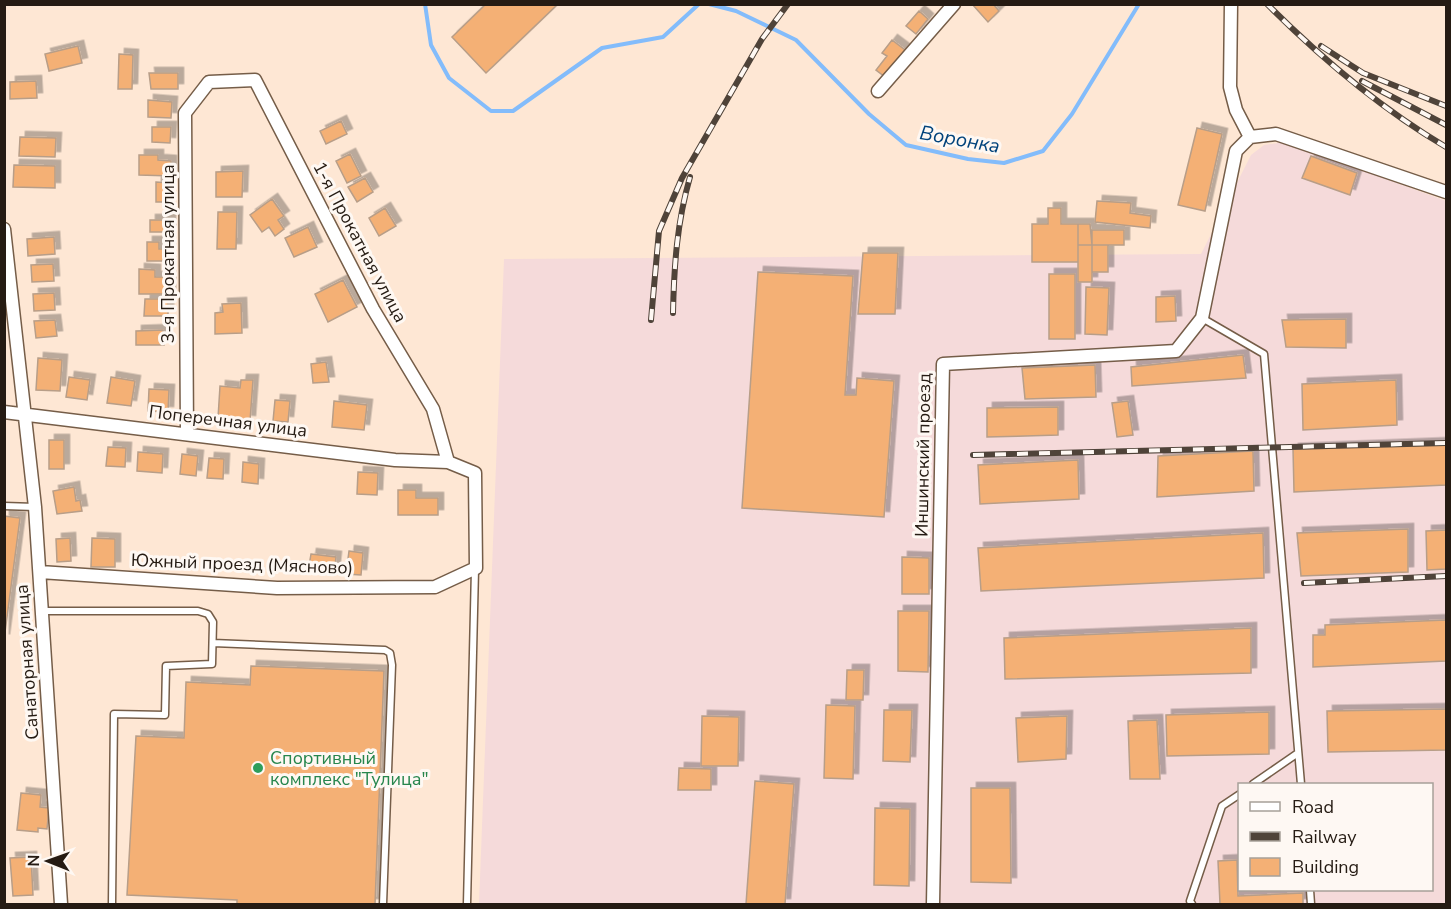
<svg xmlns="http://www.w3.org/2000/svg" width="1451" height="909" font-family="'Nunito Sans',sans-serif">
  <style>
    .industrial { fill: #f5dada; fill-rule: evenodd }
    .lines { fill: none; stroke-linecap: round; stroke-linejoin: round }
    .stream { stroke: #83bcfb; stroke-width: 4 }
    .building { fill: #f4b075; stroke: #b89e88; stroke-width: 1.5; filter: url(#shadow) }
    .service-casing { stroke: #755d48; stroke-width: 9 }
    .minor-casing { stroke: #755d48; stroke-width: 15 }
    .service { stroke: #fff; stroke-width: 6 }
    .minor { stroke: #fff; stroke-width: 12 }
    .rail-casing { stroke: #4f4339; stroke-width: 6 }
    .rail { stroke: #fef8f3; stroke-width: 4; stroke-dasharray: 11; stroke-linecap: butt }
    .leisure-dot { fill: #2e9e5b; stroke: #fef8f3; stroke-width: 2 }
    .labels { text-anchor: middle; stroke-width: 6; stroke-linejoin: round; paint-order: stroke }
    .street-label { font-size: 18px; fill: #251b13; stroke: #fef8f3 }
    .leisure-label { font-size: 18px; fill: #27864d; stroke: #fef8f3; text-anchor: start }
    .water-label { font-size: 20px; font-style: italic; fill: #02437b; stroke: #fef8f3 }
  </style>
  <defs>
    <filter id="shadow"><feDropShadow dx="5.5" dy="-5.5" stdDeviation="0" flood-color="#0004"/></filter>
  </defs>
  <rect width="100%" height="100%" fill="#fee7d4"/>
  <path class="industrial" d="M1285,142L1446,201V904H479L504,259L1201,254L1251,155L1264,145ZM1240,784H1432V890H1240Z"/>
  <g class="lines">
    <path class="stream" d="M425,4L431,45L449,78L491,111H513L602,48L663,37L699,4
      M709,4L736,11L796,40L869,114L906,145L968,159L1004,163L1043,151L1072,114L1139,4"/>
  </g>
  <path class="building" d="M486,4H558L486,73L452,37Z
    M972,4H993L999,11L988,22Z
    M919,11L928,19L916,34L906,26Z
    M892,40L905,50L885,77L876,70L887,56L882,53Z
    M78,46L82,63L49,71L45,54Z
    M119,54L133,55L132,89H118Z
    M149,73H178V89H151Z
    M36,81L37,98L10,99V82Z
    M148,100L172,102L171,118L148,117Z
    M341,121L347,134L326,144L320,131Z
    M152,127H171L170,143L152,142Z
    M1197,128L1222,134L1205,211L1178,205Z
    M20,137L56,138L55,157L19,156Z
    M350,154L361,176L347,183L336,161Z
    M139,155H158V160L171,161V176L139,175Z
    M1311,156L1357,173L1350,195L1302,178Z
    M14,165L55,166V188L13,187Z
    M243,171L242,197H216V172Z
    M365,178L373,192L357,202L348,187Z
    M156,182L169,183L168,202H156Z
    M272,199L284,216L278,220L284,229L275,236L269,227L262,232L250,215Z
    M1097,201L1131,203L1130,213L1151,216L1150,228L1095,222Z
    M385,208L396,226L379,236L369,218Z
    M1048,208H1061V224H1078V262H1032V224H1048Z
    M218,212H237L236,249H217Z
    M150,220H170V232H150Z
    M1078,224H1090L1092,245H1078Z
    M308,227L317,247L294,257L285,238Z
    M1092,230H1124V245H1092Z
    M54,237L55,254L28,256L27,239Z
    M147,242H159V249H168V261H147Z
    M1078,245H1092V282H1078Z
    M1092,245H1108V272H1092Z
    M863,253H898L895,314H858Z
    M53,264L54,281L32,282L31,265Z
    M139,269L155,270V277H170V294H139Z
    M758,272L853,276L845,395H856L857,378L894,381L884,517L742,508Z
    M1049,274H1075V339H1049Z
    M343,280L357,307L328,322L315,294Z
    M1086,287L1109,288L1107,335L1085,334Z
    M54,293L55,310L34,311L33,294Z
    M1175,296L1176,321L1156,322V297Z
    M145,299H168V316H144Z
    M241,303L242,333L215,334V313L223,312L222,304Z
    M1346,319V348L1286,347L1282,320Z
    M55,320L57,336L36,338L34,321Z
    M163,330L164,345H136V331Z
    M1243,355L1246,378L1132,386L1131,367Z
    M38,358L62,360L60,391L36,390Z
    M326,362L329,382L313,383L311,364Z
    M1095,365L1096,397L1025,399L1022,368Z
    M69,377L90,380L87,400L66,397Z
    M111,377L135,381L131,406L107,403Z
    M241,380H253L250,421L218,418L220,386L240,388Z
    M1396,380L1397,425L1303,430L1302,384Z
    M149,389L169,390L168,412L148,411Z
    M275,400L290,401L288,422L273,421Z
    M334,401L367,405L364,430L332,427Z
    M1128,401L1133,435L1117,437L1112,403Z
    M1058,407V435L987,437V408Z
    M49,440H64V469H49Z
    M1446,443V485L1294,492L1293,449Z
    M108,447L126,448L125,467L106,466Z
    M1253,451L1254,491L1157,497L1158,456Z
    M138,452L163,454L162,473L137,471Z
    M182,454L198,456L196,476L180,474Z
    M209,458L224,459L223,479L207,478Z
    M1078,460L1079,499L980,504L978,465Z
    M243,462L259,464L258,484L242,482Z
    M358,472L378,473L377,495L357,494Z
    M74,487L76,501L80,500L82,511L57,514L53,491Z
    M398,490H416V498H438V515H398Z
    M4,516L20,518L4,640Z
    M1408,529V572L1301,576L1297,533Z
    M1446,530V569L1427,570L1426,531Z
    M1263,533L1264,578L981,591L978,548Z
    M70,538L71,561L57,562L56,539Z
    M92,538L115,539V567H91Z
    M349,551L363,553L361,575L346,574Z
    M311,554L336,557L334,575L308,572Z
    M902,557L929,558V594H902Z
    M898,611H929L928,672L898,671Z
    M1446,620V661L1313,667V635H1325V625Z
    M1251,628V673L1005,679L1004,638Z
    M251,666L384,671L375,904H237V900L127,895L136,736L184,738L186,682L250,685Z
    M847,670H864L863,700H846Z
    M826,705L855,706L853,779L824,778Z
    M1446,709V750L1328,752L1327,711Z
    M884,710H912L910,762L883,761Z
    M1269,712V754L1167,756L1166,715Z
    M702,716L739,717L738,766H701Z
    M1067,716L1066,759L1018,762L1016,718Z
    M1157,720L1160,779H1130L1128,721Z
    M679,768L711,769V790H678Z
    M755,781L794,784L785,904H746Z
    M971,788H1010L1011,883L971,882Z
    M21,793L41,795L40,807L49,808L47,829L38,828V832L17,830Z
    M875,808L910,809L909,886L874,885Z
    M31,857L33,895L13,896L10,858Z
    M1237,860L1238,896L1303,893V904H1220L1218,861Z"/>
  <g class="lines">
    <g class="service-casing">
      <path id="service" d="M1202,318L1264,354L1301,784
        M4,506L35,507
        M42,611H198L208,614L213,622L212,664L166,666L165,715L114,714L112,904
        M213,643L385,650L390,653L392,665L383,904
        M1253,784L1298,753
        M1310,890L1311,904
        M467,904L475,569
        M1192,904L1190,901L1222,806L1240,794"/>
    </g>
    <g class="minor-casing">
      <path id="minor" d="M1231,4L1230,87L1236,110L1250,137
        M878,91L954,4
        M4,229L35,507L61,904
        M4,412L395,460L448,462L475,473L476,568L435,587L277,588L40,572
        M187,434L185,113L209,82L255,80L373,309L433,409L448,462
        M933,904L943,364L1176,351L1202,318L1236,151L1250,137L1276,134L1446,192"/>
    </g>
    <use href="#service" class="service"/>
    <use href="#minor" class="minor"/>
    <g class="rail-casing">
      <path id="rail" d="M1267,4C1322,59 1380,108 1446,147
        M1321,46L1363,73L1446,106
        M1362,81L1446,125
        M673,313C674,266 677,222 690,177
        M651,320L659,231L682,178L762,39L788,4
        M973,455L1446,443
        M1304,583L1446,576"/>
    </g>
    <use href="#rail" class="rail"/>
  </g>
  <circle class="leisure-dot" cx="258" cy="768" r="6"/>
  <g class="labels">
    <g class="street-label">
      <text transform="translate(360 242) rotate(62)" y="6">1-я Прокатная улица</text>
      <text transform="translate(168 254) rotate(-90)" y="6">3-я Прокатная улица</text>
      <text transform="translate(228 421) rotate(7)" y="6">Поперечная улица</text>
      <text transform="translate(923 455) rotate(-89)" y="6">Иншинский проезд</text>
      <text transform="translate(242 564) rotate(2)" y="6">Южный проезд (Мясново)</text>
      <text transform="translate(27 662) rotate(-94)" y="6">Санаторная улица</text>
    </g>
    <g class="leisure-label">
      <text x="270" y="764">Спортивный<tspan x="270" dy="21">комплекс "Тулица"</tspan></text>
    </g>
    <g class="water-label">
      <text transform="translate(960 139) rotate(10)" y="7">Воронка</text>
    </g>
  </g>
  <rect width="1451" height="909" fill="none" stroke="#251b13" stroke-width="12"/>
  <rect x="1238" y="783" width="195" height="108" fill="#fef8f3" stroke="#a7a099" stroke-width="1.5"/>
  <rect x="1250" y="802" width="30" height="9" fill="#ffffff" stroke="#a7a099" stroke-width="1.5"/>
  <text x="1292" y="813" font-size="18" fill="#251b13">Road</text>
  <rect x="1250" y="832" width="30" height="9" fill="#4f4339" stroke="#a7a099" stroke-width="1.5"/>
  <text x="1292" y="843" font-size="18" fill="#251b13">Railway</text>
  <rect x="1250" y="858" width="30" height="18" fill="#f4b075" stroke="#a7a099" stroke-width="1.5"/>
  <text x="1292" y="873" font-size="18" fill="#251b13">Building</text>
  <g transform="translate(48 861) rotate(271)" stroke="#fef8f3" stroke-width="4.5" paint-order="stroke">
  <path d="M0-4.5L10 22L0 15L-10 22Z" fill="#251b13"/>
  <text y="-9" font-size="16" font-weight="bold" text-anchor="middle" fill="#251b13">N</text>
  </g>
</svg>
